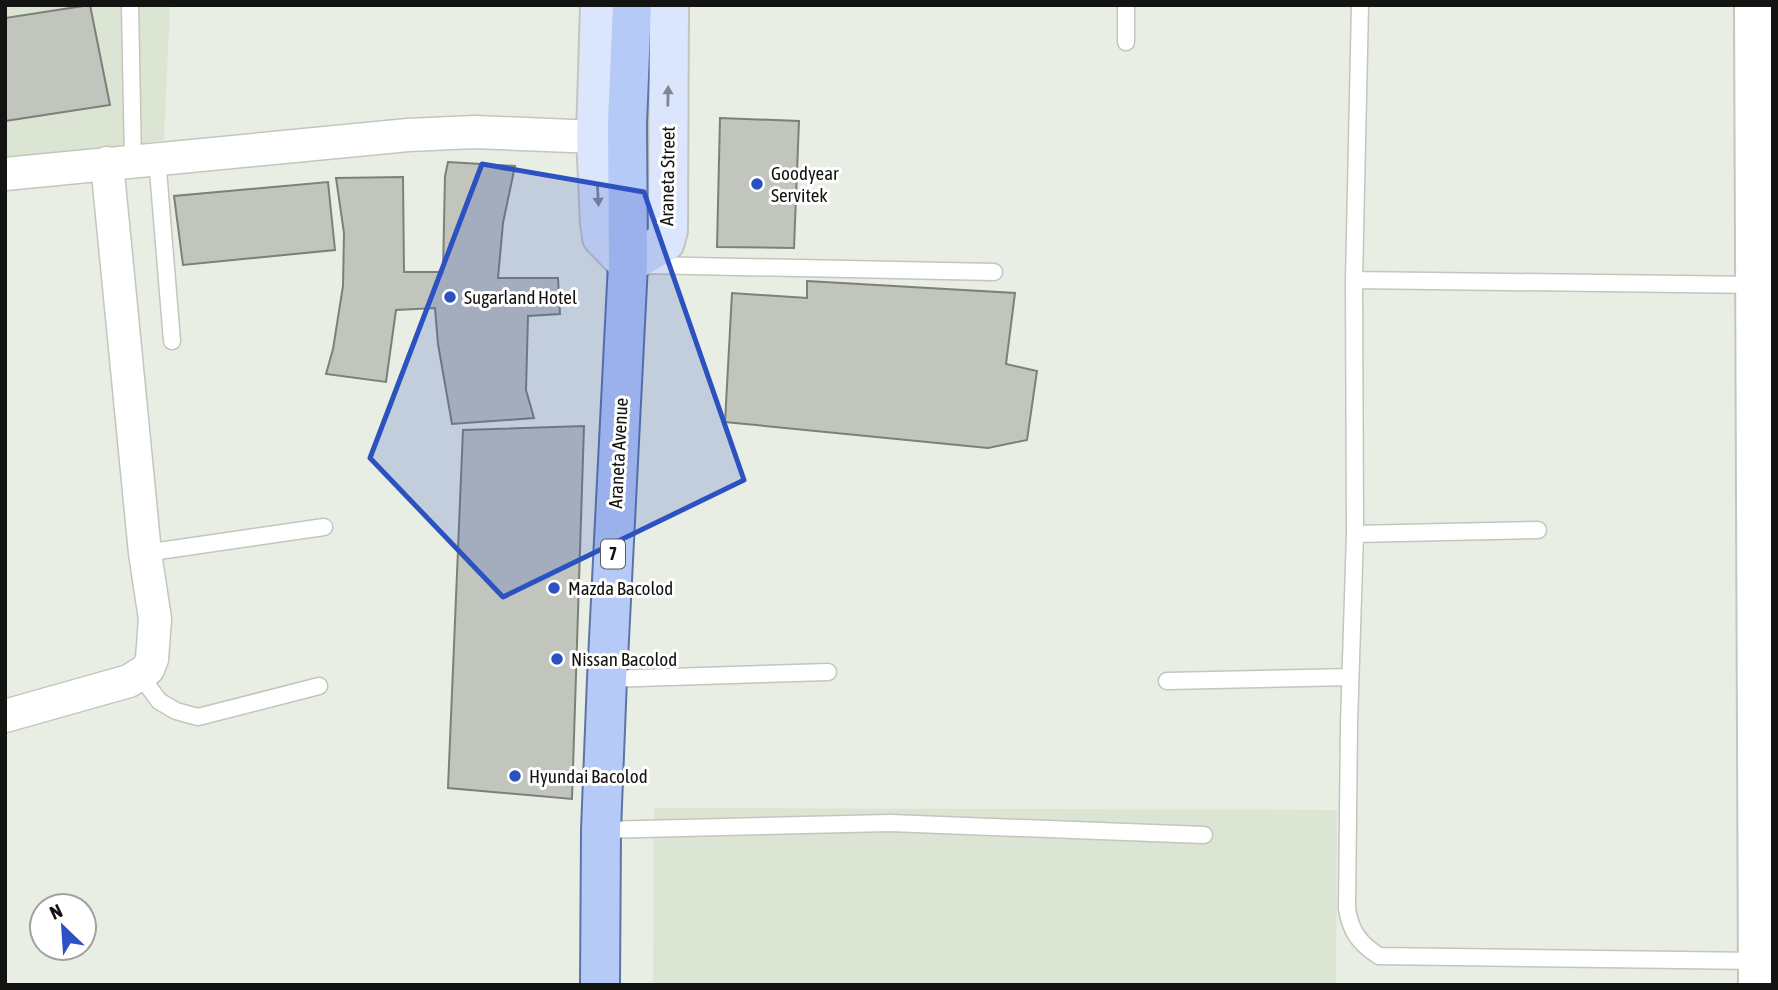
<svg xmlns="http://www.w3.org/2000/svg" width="1778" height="990" font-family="'Asap Condensed',sans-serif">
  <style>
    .built { fill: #dce4d4 }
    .building { fill: #c1c5bd; stroke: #7c8078; stroke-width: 2 }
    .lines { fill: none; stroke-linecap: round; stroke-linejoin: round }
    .service-casing { stroke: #c2c6bd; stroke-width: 19 }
    .minor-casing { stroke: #c2c6bd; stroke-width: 35 }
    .tertiary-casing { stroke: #c2c6bd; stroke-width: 42 }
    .secondary-casing { stroke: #c2c6bd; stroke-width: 42 }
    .primary-casing { stroke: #5e74a3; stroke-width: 42 }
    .service { stroke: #fff; stroke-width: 16 }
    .minor { stroke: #fff; stroke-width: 32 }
    .tertiary { stroke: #fff; stroke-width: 38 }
    .secondary { stroke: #dbe5fb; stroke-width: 38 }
    .primary { stroke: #b6caf7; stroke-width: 38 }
    .oneway { fill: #818792 }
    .marked { fill: #2c52c2; fill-opacity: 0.2; stroke: #2c52c2; stroke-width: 5; stroke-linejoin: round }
    .poi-dot { fill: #2c52c2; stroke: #fff; stroke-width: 2.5 }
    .labels { text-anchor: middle; stroke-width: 6; stroke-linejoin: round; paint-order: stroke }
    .shield { fill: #fff; stroke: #5a5a58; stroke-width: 2 }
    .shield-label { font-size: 18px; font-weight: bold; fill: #131411 }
    .poi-label { font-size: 19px; fill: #131411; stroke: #fff; text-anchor: start }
    .street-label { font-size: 19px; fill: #131411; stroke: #fff }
  </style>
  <rect width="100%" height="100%" fill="#e9eee4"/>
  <path class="built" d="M5,5H170L164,140L5,162Z
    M654,808L1337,810L1336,985H653Z"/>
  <path class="building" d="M90,5L110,105L5,121V18Z
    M720,118L799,121L794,248L717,247Z
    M448,162L515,166L503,223L498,278H558L560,314L528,316L526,390L534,418L452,424L438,344L435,308L396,310L386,382L326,374L333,349L343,286L344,233L336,178L403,177L404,272H443L445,176Z
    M328,182L335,250L183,265L174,196Z
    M807,281L1015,293L1006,364L1037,371L1027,440L988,448L725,422L732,293L807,298Z
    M584,426L572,799L448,788L463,430Z"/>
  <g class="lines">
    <g class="service-casing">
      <path id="service" d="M130,5L133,161
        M1360,5L1354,280L1355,534L1349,723L1347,909C1351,932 1359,943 1379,956L1757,961
        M1126,42V5
        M157,158L172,341
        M644,265L994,272
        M1354,280L1758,285
        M1355,534L1538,530
        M145,553L324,527
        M140,675L159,701L176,711L198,717L319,686
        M607,679L828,672
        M1167,681L1350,677
        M601,830L890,823L1204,835"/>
    </g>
    <g class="minor-casing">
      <path id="minor" d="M5,174L408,135L475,132L596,137
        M5,716L129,681L148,669L152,659L155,619L145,553L107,163"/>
    </g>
    <g class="tertiary-casing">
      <path id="tertiary" d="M1754,5L1758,985"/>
    </g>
    <g class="secondary-casing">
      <path id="secondary" d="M600,5L596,137L600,223L602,237L628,264L665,242L668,230L669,5"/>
    </g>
    <g class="primary-casing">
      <path id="primary" d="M600,985L601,830L607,679L628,264L627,123L632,5"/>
    </g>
    <use href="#service" class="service"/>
    <use href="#minor" class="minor"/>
    <use href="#tertiary" class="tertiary"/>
    <use href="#secondary" class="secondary"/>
    <use href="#primary" class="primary"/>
  </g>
  <defs><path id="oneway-solid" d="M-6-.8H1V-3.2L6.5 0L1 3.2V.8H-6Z" transform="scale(1.75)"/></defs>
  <g class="oneway">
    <use href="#oneway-solid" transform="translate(668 96) rotate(-89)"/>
    <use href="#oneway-solid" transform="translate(598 196) rotate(87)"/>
  </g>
  <path class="marked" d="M482,164L644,192L744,480L503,597L370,458Z"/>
  <g class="poi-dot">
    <circle cx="757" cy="184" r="7"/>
    <circle cx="450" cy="297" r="7"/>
    <circle cx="554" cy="588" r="7"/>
    <circle cx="557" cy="659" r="7"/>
    <circle cx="515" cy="776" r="7"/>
  </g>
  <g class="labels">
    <rect class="shield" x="601" y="539.5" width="24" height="29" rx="5"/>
    <g class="shield-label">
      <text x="613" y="560">7</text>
    </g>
    <g class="poi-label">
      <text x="771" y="180">Goodyear<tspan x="771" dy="22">Servitek</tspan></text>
      <text x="464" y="304">Sugarland Hotel</text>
      <text x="568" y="595">Mazda Bacolod</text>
      <text x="571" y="666">Nissan Bacolod</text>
      <text x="529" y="783">Hyundai Bacolod</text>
    </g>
    <g class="street-label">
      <text transform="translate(667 176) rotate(-89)" y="7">Araneta Street</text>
      <text transform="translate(618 453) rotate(-87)" y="7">Araneta Avenue</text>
    </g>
  </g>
  <rect width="1778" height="990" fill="none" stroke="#131411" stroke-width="14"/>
  <g transform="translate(63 927) rotate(335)"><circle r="33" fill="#ffffff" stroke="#a1a1a0" stroke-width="2"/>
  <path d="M0-5L12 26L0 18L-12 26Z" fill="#2c52c2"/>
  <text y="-10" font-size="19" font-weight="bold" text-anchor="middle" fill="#131411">N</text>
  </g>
</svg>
